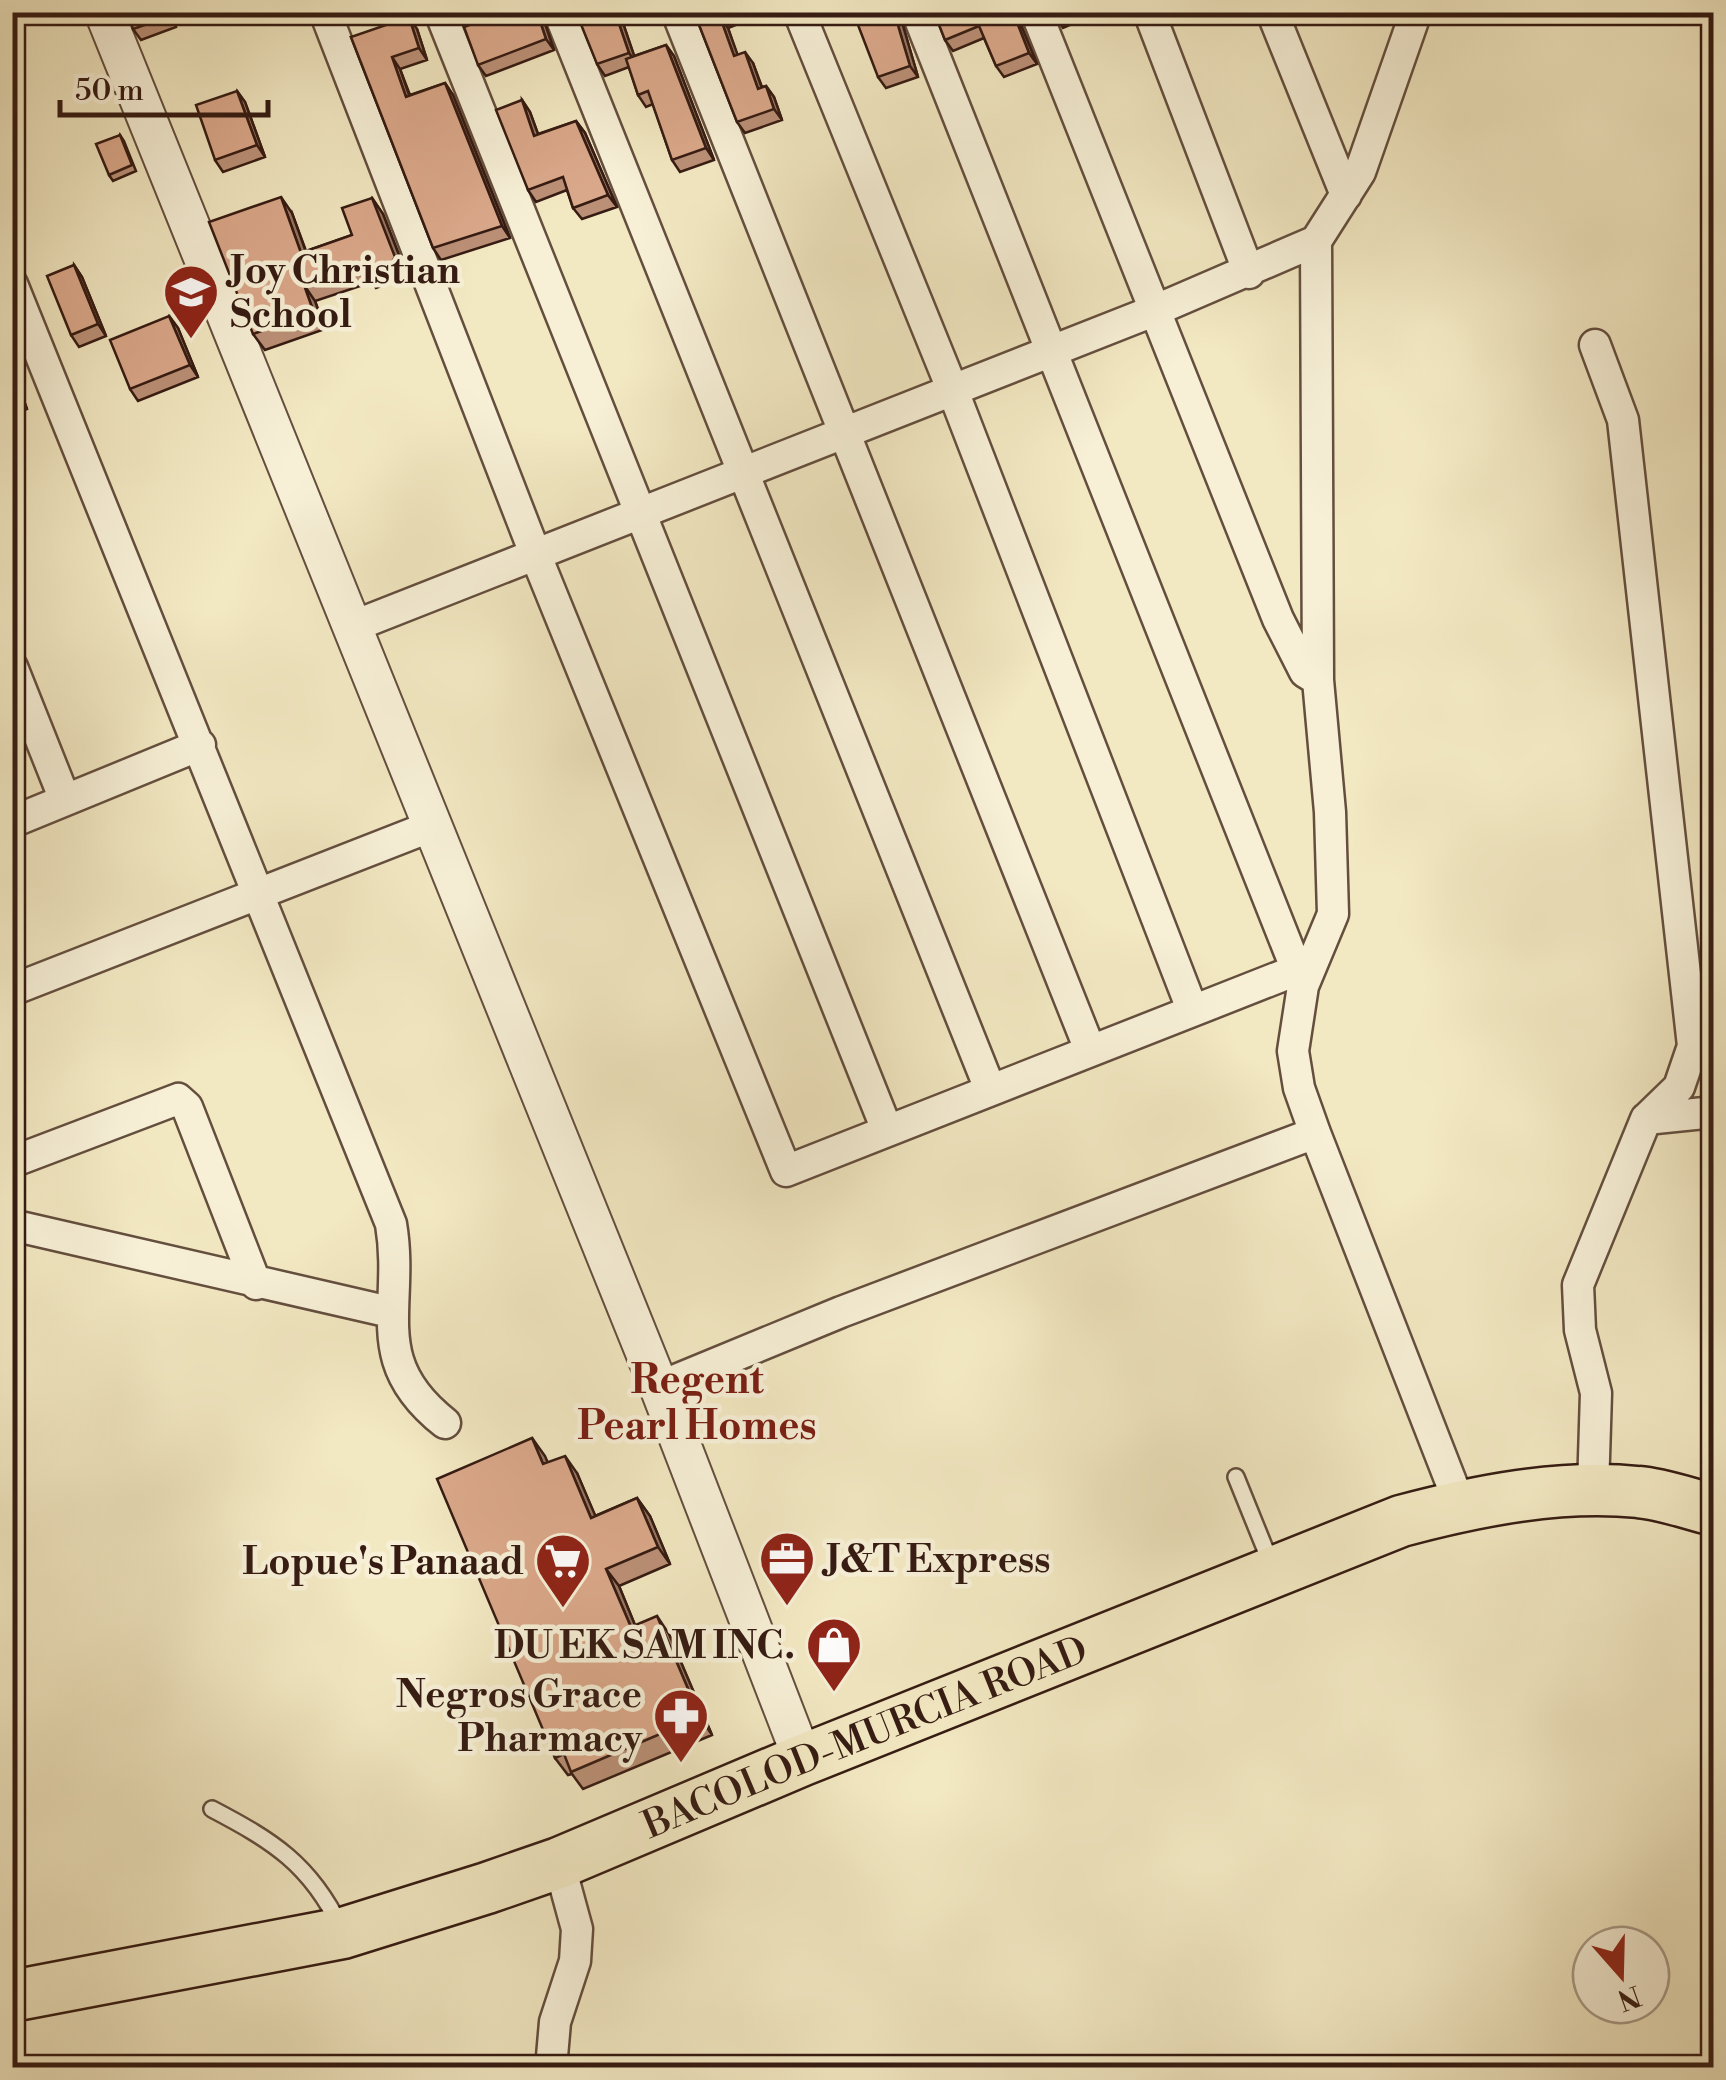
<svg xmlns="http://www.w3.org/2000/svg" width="1726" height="2080" font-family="'Libre Bodoni',serif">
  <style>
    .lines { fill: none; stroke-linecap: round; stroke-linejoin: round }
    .service-casing { stroke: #644e3e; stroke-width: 20 }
    .minor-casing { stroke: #644e3e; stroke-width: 35 }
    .tertiary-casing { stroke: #644e3e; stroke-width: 42 }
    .primary-casing { stroke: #351b12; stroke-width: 55 }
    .service { stroke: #f7f0d7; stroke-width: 15 }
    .minor { stroke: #f7f0d7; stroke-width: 30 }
    .tertiary { stroke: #f7f0d7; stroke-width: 38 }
    .primary { stroke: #f2e8c2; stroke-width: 50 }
    .wall { fill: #bb9077; stroke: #351b12; stroke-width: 2.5 }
    .shaded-wall { fill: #997661; stroke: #351b12; stroke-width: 2.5 }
    .building { fill: #daa88a; stroke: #351b12; stroke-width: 2.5 }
    .labels { text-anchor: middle; stroke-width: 9; stroke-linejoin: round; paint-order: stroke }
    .poi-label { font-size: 38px; font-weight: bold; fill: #351b12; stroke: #f7f0d7; text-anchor: end }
    .street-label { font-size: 38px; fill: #351b12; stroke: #f7f0d7 }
    .neighbourhood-label { font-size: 40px; font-weight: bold; fill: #7a1f14; stroke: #f7f0d7 }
  </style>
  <rect width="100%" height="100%" fill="#f2e8c2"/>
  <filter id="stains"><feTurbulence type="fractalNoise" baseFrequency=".002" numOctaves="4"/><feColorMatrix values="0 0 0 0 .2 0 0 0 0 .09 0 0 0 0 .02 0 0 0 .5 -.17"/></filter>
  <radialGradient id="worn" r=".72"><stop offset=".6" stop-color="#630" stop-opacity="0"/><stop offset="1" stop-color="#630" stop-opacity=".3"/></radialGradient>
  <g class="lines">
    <g class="service-casing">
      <path id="service" d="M1236,1477L1272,1566
        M212,1809C273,1841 310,1864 341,1928"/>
    </g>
    <g class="minor-casing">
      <path id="minor" d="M325,12L536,556L786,1171L1312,964
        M440,12L887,1130
        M559,12L990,1089
        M677,12L1090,1050
        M799,12L953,391L1192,1009
        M917,12L1296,968
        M1036,12L1278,619L1305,672L1318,680
        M1149,12L1249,273
        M1272,12L1346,195
        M1416,12L1360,172L1316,241L1318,680L1330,812L1333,914L1303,986L1293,1051L1299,1088L1315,1133L1460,1505
        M12,284L391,1224C405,1307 365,1360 445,1423
        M1595,345L1623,420L1693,1046L1679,1087L1646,1119
        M354,626L1156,310L1316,241
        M12,667L65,800
        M12,822L200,745
        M12,990L432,826
        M12,1162L178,1099L187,1107L256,1284
        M12,1225L390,1312
        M659,1387L841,1312L1315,1133
        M1593,1489L1596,1393L1580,1330L1578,1285L1646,1119L1714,1112
        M551,2068L555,2022L575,1961L577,1929L559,1863"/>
    </g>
    <g class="tertiary-casing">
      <path id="tertiary" d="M104,12L659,1387L803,1760"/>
    </g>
    <g class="primary-casing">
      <g id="primary">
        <path id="s1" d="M12,1996L343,1933L487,1888L559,1863L803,1760L1401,1521C1476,1501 1560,1484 1638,1492C1663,1494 1689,1504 1714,1510"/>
      </g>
    </g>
    <use href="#service" class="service"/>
    <use href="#minor" class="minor"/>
    <use href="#tertiary" class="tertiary"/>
    <use href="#primary" class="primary"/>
  </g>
  <path class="wall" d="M171,12L176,27L141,40L133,29Z
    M541,12L554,50L486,76L478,65L494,16Z
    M694,12H769L728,28L737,55L753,63L762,87L766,86L774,97L782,120L745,133L737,122Z
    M899,12L918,77L886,88L878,77Z
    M934,12L1018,18L1037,64L1004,77L996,66L984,38L953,51L945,40Z
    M1053,12H1100L1063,28Z
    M610,13L623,23L634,56L666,45L674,56L714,160L680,172L672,160L653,104L646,107L638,95L629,67L605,76L597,64Z
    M417,29L427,60L400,69L410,95L445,83L453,95L510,238L441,260L433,248L351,37Z
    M237,91L245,102L265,157L223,172L215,160Z
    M522,100L530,112L538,134L576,121L585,133L617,207L582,219L573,208L567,190L536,202L528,190Z
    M120,135L124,141L136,171L113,181L109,175Z
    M372,198L383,214L406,273L403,278L376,288L372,282L315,301L325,329L265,350L253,334L292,213L306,251L352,235Z
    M74,265L82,277L106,336L79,347L71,335Z
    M169,316L178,328L198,377L138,401L130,389Z
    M12,368L27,409L12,415Z
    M532,1438L548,1463L577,1473L595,1516L637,1498L650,1516L670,1564L619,1586L635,1625L669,1634L712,1735L583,1789L572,1774L568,1775L555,1758Z"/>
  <path class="shaded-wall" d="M167,12H171L176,27L169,17Z
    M537,12H541L554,50L546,39Z
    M615,12L623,23L637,64L629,53Z
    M894,12H899L918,77L910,66Z
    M1013,12H1018V18L1037,64L1029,53Z
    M409,17L417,29L427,60L419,48Z
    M720,17L728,28L742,67L734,56Z
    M666,45L674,56L714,160L706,148Z
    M745,52L753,63L766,100L758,89Z
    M392,57L400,69L414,109L406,97Z
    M445,83L453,95L510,238L502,226Z
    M766,86L774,97L782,120L774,109Z
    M237,91L245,102L265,157L257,145Z
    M522,100L530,112L543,148L534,136Z
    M576,121L585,133L617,207L608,195Z
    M281,197L292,213L312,269L301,253Z
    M372,198L383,214L406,273L403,278L392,262Z
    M74,265L82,277L106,336L98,324Z
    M304,285L315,301L325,329L314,313Z
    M169,316L178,328L198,377L190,365Z
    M12,368L27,409L19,397L12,379Z
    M532,1438L545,1456L556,1482L543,1464Z
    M565,1456L577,1473L604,1536L591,1518Z
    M637,1498L650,1516L670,1564L658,1547Z
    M606,1569L619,1586L643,1645L631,1627Z
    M657,1616L669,1634L712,1735L700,1717Z"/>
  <path class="building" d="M128,12H167L169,17L133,29Z
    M493,12H537L546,39L478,65L464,27L494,16Z
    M576,12H606L607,15L615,12L629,53L597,64Z
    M694,12H732L720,17L734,56L745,52L758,89L766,86L774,109L737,122Z
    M853,12H894L910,66L878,77Z
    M934,12H1013L1029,53L996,66L979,26L945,40Z
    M409,17L419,48L392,57L406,97L445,83L502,226L433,248L351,37Z
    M666,45L706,148L672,160L648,91L638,95L626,59Z
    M237,91L257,145L215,160L196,105Z
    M522,100L534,136L576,121L608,195L573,208L563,177L528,190L496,110Z
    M120,135L132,165L109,175L96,144Z
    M281,197L301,253L352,235L342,208L372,198L395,257L392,262L365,272L363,265L304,285L314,313L253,334L209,222Z
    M74,265L98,324L71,335L47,276Z
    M169,316L190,365L130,389L110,340Z
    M12,379L19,397L12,400Z
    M532,1438L543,1464L565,1456L591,1518L637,1498L658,1547L606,1569L631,1627L657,1616L700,1717L571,1772L564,1754L555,1758L437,1479Z"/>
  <defs>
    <g id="school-pin" transform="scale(2.875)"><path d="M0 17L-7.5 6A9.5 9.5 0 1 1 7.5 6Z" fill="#8f2418" stroke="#f7f0d7"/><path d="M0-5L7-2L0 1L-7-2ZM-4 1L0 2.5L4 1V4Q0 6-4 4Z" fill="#fff"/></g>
    <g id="office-pin" transform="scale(2.875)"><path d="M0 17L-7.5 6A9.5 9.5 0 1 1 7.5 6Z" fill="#8f2418" stroke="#f7f0d7"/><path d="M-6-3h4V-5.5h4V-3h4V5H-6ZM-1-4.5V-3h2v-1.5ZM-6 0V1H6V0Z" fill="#fff"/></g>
    <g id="supermarket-pin" transform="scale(2.875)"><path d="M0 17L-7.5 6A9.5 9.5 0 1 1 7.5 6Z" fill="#8f2418" stroke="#f7f0d7"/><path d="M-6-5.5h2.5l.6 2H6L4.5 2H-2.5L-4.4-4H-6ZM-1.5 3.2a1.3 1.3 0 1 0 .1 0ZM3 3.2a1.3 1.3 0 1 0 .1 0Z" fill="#fff"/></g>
    <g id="shop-pin" transform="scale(2.875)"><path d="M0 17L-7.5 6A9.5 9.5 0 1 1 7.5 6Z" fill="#8f2418" stroke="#f7f0d7"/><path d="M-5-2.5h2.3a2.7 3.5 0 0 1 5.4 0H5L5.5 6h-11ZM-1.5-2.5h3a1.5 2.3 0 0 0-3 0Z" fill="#fff"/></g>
    <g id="pharmacy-pin" transform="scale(2.875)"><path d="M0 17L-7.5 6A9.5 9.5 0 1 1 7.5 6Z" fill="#8f2418" stroke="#f7f0d7"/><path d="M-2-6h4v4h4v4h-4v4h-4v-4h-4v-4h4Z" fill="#fff"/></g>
  </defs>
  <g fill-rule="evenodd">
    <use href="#school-pin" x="191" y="292"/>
    <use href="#office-pin" x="787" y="1559"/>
    <use href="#supermarket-pin" x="563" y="1561"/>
    <use href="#shop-pin" x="834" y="1645"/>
    <use href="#pharmacy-pin" x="681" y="1716"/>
  </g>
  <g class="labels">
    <g class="poi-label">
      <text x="230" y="283" text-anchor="start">Joy Christian<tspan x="230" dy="44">School</tspan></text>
      <text x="826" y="1572" text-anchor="start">J&amp;T Express</text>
      <text x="524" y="1574">Lopue's Panaad</text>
      <text x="795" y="1658">DU EK SAM INC.</text>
      <text x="642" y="1707">Negros Grace<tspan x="642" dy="44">Pharmacy</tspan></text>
    </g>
    <g class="street-label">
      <text dy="13" stroke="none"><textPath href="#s1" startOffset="895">BACOLOD-MURCIA ROAD</textPath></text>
    </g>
    <g class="neighbourhood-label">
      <text x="697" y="1393">Regent<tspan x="697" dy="46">Pearl Homes</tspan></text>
    </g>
  </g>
  <rect width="1726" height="2080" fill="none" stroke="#f2e8c2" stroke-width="50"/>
  <rect x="15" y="15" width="1696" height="2050" fill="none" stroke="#351b12" stroke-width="5"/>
  <rect x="25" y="25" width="1676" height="2030" fill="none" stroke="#351b12" stroke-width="2.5"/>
  <g transform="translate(1621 1975) rotate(160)"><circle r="48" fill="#f7f0d7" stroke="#a99b88" stroke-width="2.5"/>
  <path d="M0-8L18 38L0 25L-18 38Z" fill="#8f2418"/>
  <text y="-15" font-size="28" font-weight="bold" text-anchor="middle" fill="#351b12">N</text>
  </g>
  <path d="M60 100v15h208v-15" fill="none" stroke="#351b12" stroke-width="5"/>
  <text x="75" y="100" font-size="30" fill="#351b12" stroke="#f7f0d7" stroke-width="8" paint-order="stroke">50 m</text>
  <rect width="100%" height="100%" filter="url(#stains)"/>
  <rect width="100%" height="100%" fill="url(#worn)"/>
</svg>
